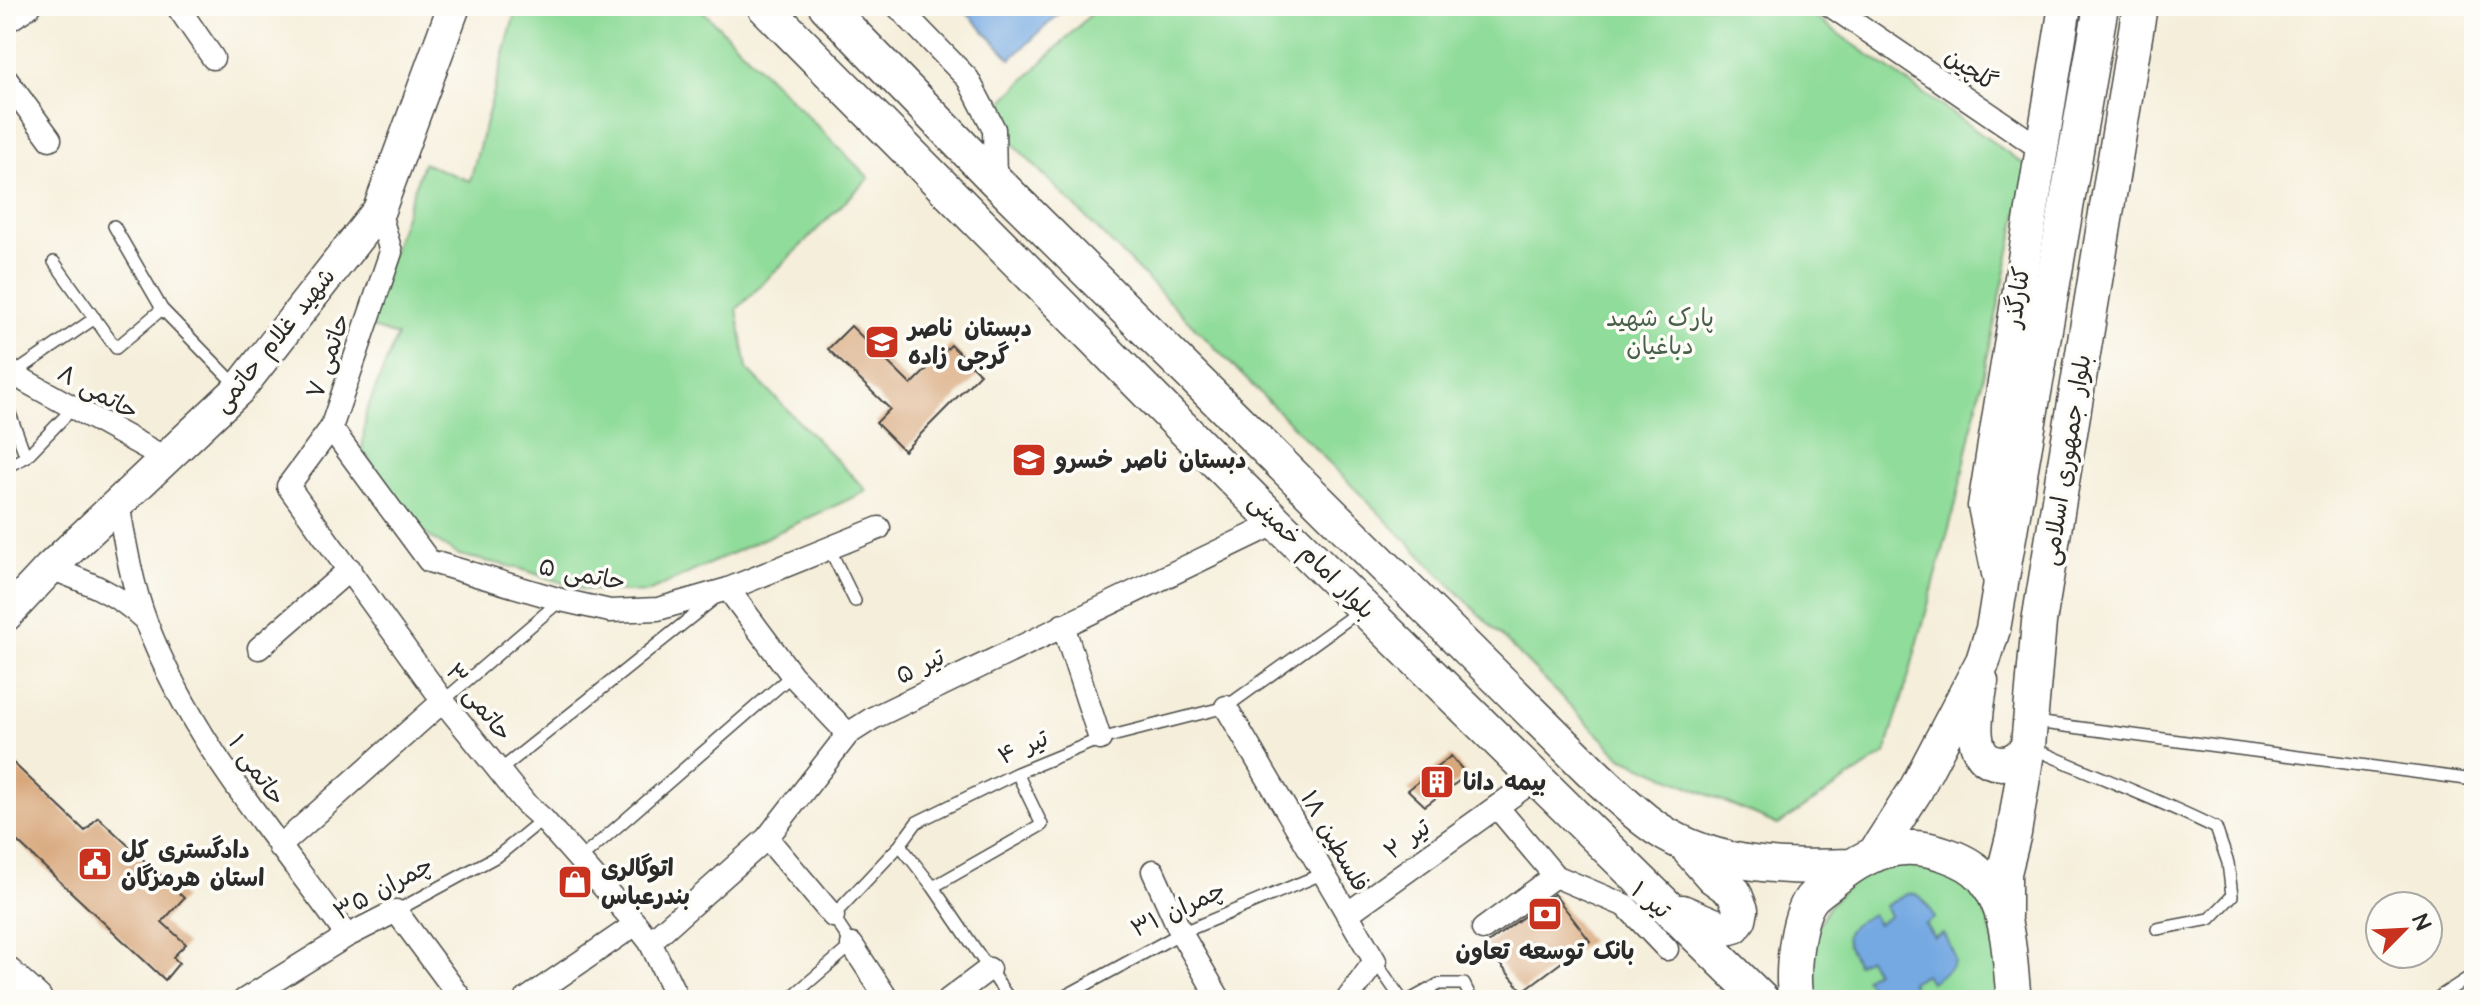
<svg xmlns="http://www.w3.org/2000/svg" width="2480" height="1006" font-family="'Architects Daughter','Playpen Sans Arabic',sans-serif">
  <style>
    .green { fill: #90dc9a; stroke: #5e8462; stroke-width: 2 }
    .water { fill: #75a9e2; stroke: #506a86; stroke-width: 2 }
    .building { fill: #d8a77c }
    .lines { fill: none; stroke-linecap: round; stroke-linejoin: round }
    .lane-casing { stroke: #494845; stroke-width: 14 }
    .street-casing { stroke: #494845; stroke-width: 25 }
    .secondary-casing { stroke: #494845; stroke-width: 35 }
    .primary-casing { stroke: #494845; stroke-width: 37 }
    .lane { stroke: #fff; stroke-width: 11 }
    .street { stroke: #fff; stroke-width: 22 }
    .secondary { stroke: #fff; stroke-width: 32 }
    .primary { stroke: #fff; stroke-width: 34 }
    .labels { text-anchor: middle; stroke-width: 7; stroke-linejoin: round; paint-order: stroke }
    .street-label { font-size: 24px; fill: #2b2b2b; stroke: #fdfcf7 }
    .park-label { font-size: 24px; fill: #49604c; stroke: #fdfcf7 }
    .poi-label { font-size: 24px; font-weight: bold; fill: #2b2b2b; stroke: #fdfcf7; text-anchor: start }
  </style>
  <rect width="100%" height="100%" fill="#fdfcf7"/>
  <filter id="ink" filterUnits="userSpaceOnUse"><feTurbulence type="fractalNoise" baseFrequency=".0125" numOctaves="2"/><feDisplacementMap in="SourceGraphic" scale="16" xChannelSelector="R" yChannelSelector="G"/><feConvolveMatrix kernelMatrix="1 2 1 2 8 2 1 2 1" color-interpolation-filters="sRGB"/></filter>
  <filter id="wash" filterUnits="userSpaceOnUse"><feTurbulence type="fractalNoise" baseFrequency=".006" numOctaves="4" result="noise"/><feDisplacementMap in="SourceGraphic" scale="32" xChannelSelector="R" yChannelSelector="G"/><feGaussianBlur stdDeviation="1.8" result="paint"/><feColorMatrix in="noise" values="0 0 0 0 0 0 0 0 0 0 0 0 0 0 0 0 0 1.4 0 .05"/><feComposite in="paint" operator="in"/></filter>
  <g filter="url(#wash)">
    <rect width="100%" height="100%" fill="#f5eeda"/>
    <path class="green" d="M517,6H698L869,178L737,309L747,369L867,491L646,593L581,589L518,568L459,555L417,529L362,451L366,412L397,336L367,326L423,163L470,181Z
      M1099,6H1799L2028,167L1956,503L1905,689L1885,754L1778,825L1621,757L1013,144L1001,103Z
      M1901,865C1915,866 1931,865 1945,870C1994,887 1995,957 2003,1000H1816C1810,986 1809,972 1811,956C1817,903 1850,875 1901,865Z"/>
    <path class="water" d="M960,6H1067L1011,59Z
      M1907,894C1923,891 1927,906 1935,918L1925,924L1934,937L1943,933C1960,963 1959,964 1930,982L1925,974L1911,982L1915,991L1898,1000H1879L1865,978L1875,971L1868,958L1857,964C1840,933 1842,931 1872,914L1878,924L1890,916L1885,906Z"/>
    <g id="blocks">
      <path class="building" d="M851,326L911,385L951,345L980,374L904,451L876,423L890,409L828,349Z
        M6,756L85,831L98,817L184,898L162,922L186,944L173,957L179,963L165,980L6,831Z
        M1451,756L1467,775L1425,806L1408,790Z
        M1554,894L1590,941L1523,991L1484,946Z"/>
    </g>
  </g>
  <g filter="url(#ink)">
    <use href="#blocks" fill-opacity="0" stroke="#494845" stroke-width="2"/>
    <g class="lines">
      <g class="lane-casing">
        <path id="lane" d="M114,226L162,309L237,386
          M54,262L116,348L162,309
          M15,373L95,318
          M6,403L26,457
          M6,467L26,457L73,408
          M829,548L855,601
          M443,701L561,600
          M2035,722L2474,780
          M2033,748C2094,776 2156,798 2216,828L2228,863L2232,896L2210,919L2157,929
          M499,771L714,599
          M900,845L933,887L1010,1000
          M579,860L792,675
          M933,887L1042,825L1017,773
          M396,911L499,855L543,819
          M1375,961L1402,1000
          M788,1000L852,945L833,916L900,845L917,822L1017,773L1100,739L1226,707L1362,609
          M1058,1000L1181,933L1324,873
          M1410,1000L1439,984H1464L1472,1000
          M2434,1000L2474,974"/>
      </g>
      <g class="street-casing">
        <path id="street" d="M177,6L213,58
          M897,6L968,79L994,129L995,180
          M1831,6L2041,149
          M6,22L30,6
          M6,79L50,139
          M379,210L391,252L331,428L288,486L443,701L525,803L543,819L636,924L650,942L678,1000
          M6,368L27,382L167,459
          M331,428L429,561L561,600L610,611L658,609L728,589L879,528
          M118,503C125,543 132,585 146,622C191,741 274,835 347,936
          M50,568C85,581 117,593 144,619
          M728,589L792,675L848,734
          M1063,625L1100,739
          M259,648L350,569
          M1226,707L1375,961L1347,1000
          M1497,807L1555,876L1626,906L1667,949
          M767,838L833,916
          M279,847L443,701
          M1153,871L1181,933L1220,1000
          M1347,914L1537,778
          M1483,929L1555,876
          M650,942L767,838L848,734L873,718L1277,523
          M852,945L888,1000
          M244,1000L347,936L396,911L462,1000
          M525,1000L636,924
          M948,1000L989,969"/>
      </g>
      <g class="secondary-casing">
        <path id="secondary" d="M2000,583L1984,506L2065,6
          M6,615L50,568L239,389L379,210L454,6
          M6,973L36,1000"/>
      </g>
      <g class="primary-casing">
        <path id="primary" d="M764,6L1277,523L1762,1000
          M826,6L995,180L1591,771C1609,788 1626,805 1645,820C1703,866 1780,869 1850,866
          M1981,681C1978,705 1962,762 2002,763C2013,763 2023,755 2028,746
          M1874,855L1915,791L1983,661L1993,629L2101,6
          M1682,912L1723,929L1734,926L1739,919L1741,910L1734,892L1713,877L1690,851
          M2004,916V873L2014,833L2028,746L2039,622L2140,6
          M1796,1000C1791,976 1796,919 1811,899C1816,893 1824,888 1830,883C1866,852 1901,838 1947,855C1961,860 1974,866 1983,877C2011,910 2009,960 2014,1000"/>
      </g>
      <use href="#lane" class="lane"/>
      <use href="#street" class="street"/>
      <use href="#secondary" class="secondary"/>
      <use href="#primary" class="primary"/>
    </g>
  </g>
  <defs>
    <g id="school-square" transform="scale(1.8)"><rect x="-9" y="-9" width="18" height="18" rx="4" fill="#c8321e" stroke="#fdfcf7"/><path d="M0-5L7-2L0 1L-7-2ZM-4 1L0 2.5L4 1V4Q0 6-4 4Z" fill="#fff"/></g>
    <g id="building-square" transform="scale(1.8)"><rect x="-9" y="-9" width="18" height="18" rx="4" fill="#c8321e" stroke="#fdfcf7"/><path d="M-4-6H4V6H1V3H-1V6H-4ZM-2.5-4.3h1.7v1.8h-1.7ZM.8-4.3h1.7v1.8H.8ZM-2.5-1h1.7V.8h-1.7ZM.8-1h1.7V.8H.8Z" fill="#fff"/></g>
    <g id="civic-square" transform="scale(1.8)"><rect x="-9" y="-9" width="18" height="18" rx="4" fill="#c8321e" stroke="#fdfcf7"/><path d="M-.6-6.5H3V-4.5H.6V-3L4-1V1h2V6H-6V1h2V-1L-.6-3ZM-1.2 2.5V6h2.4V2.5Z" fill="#fff"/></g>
    <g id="shop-square" transform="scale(1.8)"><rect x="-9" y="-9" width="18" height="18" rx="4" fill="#c8321e" stroke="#fdfcf7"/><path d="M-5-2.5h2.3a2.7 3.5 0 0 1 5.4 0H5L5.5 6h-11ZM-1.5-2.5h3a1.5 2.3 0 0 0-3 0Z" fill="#fff"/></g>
    <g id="bank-square" transform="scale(1.8)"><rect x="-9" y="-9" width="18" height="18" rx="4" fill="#c8321e" stroke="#fdfcf7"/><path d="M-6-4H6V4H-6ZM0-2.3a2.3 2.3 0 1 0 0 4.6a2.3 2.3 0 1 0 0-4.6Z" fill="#fff"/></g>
  </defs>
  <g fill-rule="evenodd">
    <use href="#school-square" x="882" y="342"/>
    <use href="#school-square" x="1029" y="460"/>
    <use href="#building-square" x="1437" y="782"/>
    <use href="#civic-square" x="95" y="864"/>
    <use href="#shop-square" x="575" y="882"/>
    <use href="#bank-square" x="1545" y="914"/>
  </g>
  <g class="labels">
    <g class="street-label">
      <text transform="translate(1971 69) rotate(34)" y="8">گلچین</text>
      <text transform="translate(2017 297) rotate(-81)" y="8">کنارگذر</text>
      <text transform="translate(274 340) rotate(-51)" y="8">شهید غلام حاتمی</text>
      <text transform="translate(328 356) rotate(-71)" y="8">حاتمی ۷</text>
      <text transform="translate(98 392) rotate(29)" y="8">حاتمی ۸</text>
      <text transform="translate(2066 460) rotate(-81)" y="8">بلوار جمهوری اسلامی</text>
      <text transform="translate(1312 556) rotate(45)" y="8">بلوار امام خمینی</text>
      <text transform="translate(582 574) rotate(11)" y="8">حاتمی ۵</text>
      <text transform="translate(920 666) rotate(-26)" y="8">تیر ۵</text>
      <text transform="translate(479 702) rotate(52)" y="8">حاتمی ۳</text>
      <text transform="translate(1023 747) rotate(-24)" y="8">تیر ۴</text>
      <text transform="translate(257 770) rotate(55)" y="8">حاتمی ۱</text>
      <text transform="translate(1407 839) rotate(-36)" y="8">تیر ۲</text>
      <text transform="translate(1335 841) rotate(60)" y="8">فلسطین ۱۸</text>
      <text transform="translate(383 888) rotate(-28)" y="8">چمران ۳۵</text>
      <text transform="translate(1651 900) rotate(40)" y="8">تیر ۱</text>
      <text transform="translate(1178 909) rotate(-25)" y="8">چمران ۳۱</text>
    </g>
    <g class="park-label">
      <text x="1660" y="326">پارک شهید<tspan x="1660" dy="28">دباغیان</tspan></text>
    </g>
    <g class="poi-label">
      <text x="908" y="336">دبستان ناصر<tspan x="908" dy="28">گرجی زاده</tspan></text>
      <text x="1055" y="468">دبستان ناصر خسرو</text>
      <text x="1463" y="790">بیمه دانا</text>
      <text x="121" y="858">دادگستری کل<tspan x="121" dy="28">استان هرمزگان</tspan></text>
      <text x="601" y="876">اتوگالری<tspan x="601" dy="28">بندرعباس</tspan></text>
      <text x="1545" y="959" text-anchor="middle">بانک توسعه تعاون</text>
    </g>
  </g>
  <rect width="2480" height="1006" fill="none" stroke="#fdfcf7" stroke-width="32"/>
  <g transform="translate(2404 930) rotate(66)"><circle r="38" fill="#fdfcf7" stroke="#a9a8a5" stroke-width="2"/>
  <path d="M0-6L14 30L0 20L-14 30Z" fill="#c8321e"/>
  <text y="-12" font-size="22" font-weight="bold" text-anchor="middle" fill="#2b2b2b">N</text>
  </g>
</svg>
